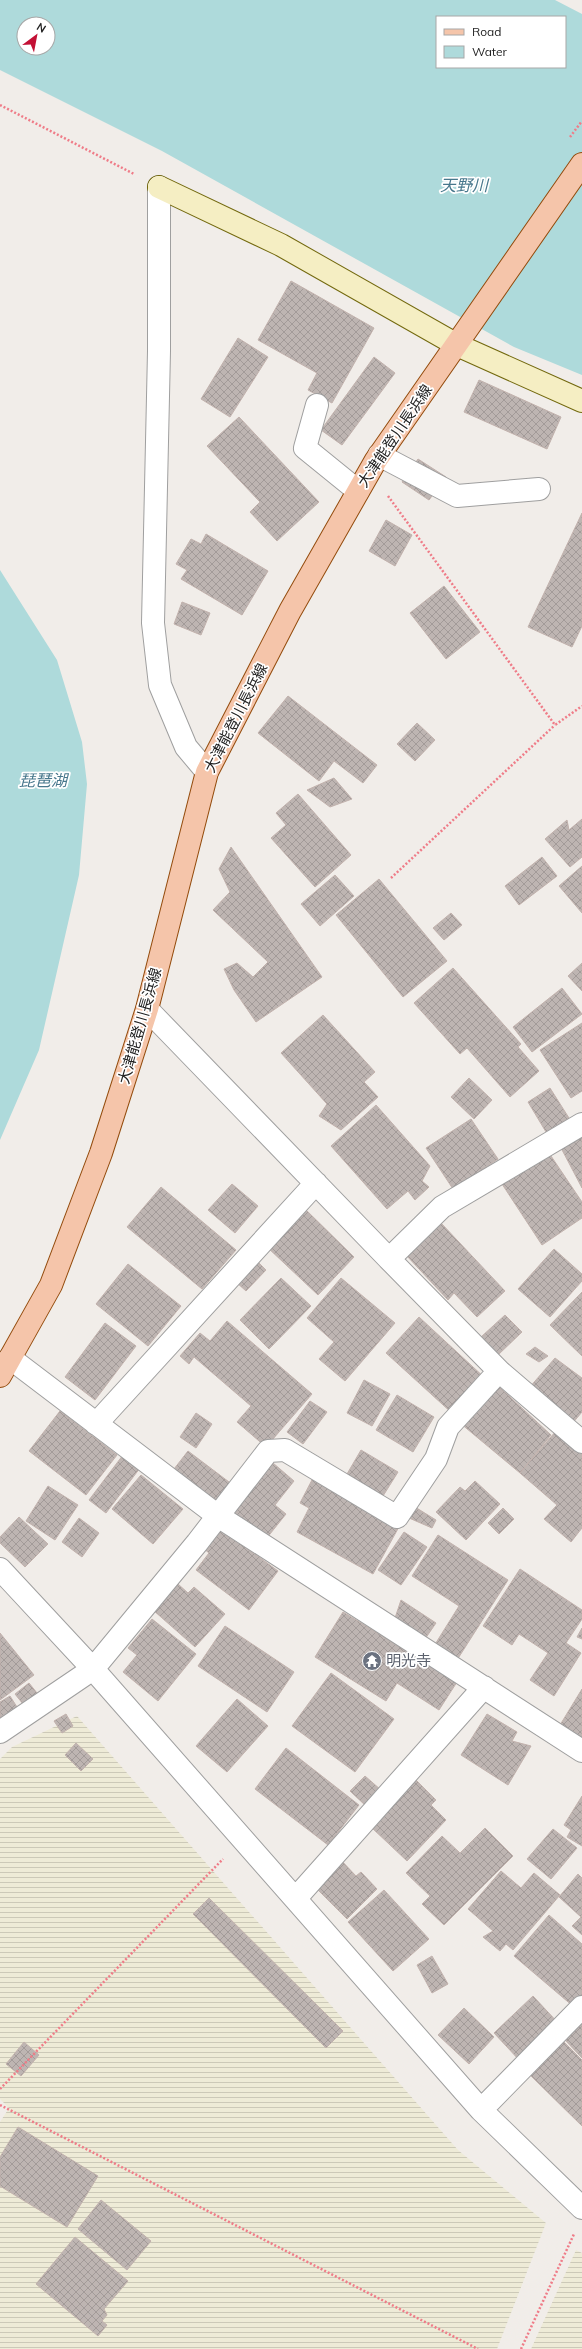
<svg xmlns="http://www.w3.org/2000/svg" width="582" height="2349" font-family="Mulish,'Noto Sans JP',sans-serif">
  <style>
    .farmland { fill: url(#farmland-rules) }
    .water { fill: #aedadb; fill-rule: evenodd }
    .building { fill: url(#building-cross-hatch); stroke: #c2b2ad }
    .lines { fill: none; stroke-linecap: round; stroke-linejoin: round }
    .street-casing { stroke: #9f9f9f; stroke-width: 24 }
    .secondary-casing { stroke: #73690e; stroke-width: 24 }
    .primary-casing { stroke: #934b0c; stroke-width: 24 }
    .path { stroke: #ef7c88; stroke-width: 2.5; stroke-dasharray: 2 2; stroke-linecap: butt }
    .street { stroke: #fff; stroke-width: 22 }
    .secondary { stroke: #f5eec3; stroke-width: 22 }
    .primary { stroke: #f5c5aa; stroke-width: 22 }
    .labels { text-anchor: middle; stroke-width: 3.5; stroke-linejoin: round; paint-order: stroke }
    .street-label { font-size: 15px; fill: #222; stroke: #fff }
    .worship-label { font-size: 15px; fill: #5b616d; stroke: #fff; text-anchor: start }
    .water-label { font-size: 16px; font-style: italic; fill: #47778c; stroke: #fff }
  </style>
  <defs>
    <pattern id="farmland-rules" width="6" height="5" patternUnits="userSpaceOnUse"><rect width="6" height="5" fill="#eeebd7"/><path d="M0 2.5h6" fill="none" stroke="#ccc9b8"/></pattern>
    <pattern id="building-cross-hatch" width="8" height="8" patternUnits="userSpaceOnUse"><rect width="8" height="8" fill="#beb5b2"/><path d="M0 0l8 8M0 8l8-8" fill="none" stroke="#a39b99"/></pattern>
  </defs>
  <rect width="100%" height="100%" fill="#f1ede9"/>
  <path class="farmland" d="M77,1716L458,2150L546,2223L497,2349H0V2122L9,2108L0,2099V1759L12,1747Z
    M576,2250L582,2253V2349H531Z"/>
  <path class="water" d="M0,0H555L582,14V375L514,347L162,151L0,70ZM437,17H565V67H437ZM24,24H48V48H24Z
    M0,570L57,660L82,742L87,784L79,875L39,1050L0,1140Z"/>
  <path class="building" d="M291,281L374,328L332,403L308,390L317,373L258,340Z
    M238,338L268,357L230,417L201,399Z
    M374,357L395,373L342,445L321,430Z
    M479,380L561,417L547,449L464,412Z
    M239,417L319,502L277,541L250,512L260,502L207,446Z
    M418,459L446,477L429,500L402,482Z
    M582,513V626L572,647L528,627Z
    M386,520L412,535L395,566L369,551Z
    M206,534L268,571L242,615L181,579L187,570L176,564L191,539L201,544Z
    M444,586L480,632L446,659L410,613Z
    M182,602L210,613L201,635L174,624Z
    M288,696L377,765L363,783L334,761L319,781L258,733Z
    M417,723L435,740L415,761L397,744Z
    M334,778L352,799L330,807L307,790Z
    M298,794L351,855L315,887L271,838L286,825L276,813Z
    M582,819V857L570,867L545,839L567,820L569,830Z
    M231,847L322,977L256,1022L234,990L224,969L237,963L253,977L268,962L213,910L230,892L219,869Z
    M542,857L557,876L519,905L505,886Z
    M582,866V913L559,886Z
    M335,875L354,896L320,926L301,904Z
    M379,879L447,961L403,997L336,915Z
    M451,913L462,925L444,940L433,928Z
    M582,963V991L568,976Z
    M453,968L521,1044L518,1047L539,1071L510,1097L467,1048L460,1054L414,1003Z
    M562,988L582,1014L532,1052L513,1027Z
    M323,1015L375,1072L364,1082L378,1097L341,1130L319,1116L327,1104L281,1053Z
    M582,1023V1091L571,1098L540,1050Z
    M469,1078L492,1100L474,1119L451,1097Z
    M550,1088L569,1118L546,1132L528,1102Z
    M376,1105L430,1166L422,1181L429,1187L415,1200L408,1191L387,1209L331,1146Z
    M471,1119L498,1159L453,1189L426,1148Z
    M582,1135V1188L560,1146Z
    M549,1153L582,1202V1218L542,1245L502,1184Z
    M232,1184L258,1206L235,1233L208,1210Z
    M161,1187L236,1250L202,1289L127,1227Z
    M304,1208L354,1257L318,1295L267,1247Z
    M441,1223L505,1291L477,1317L454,1293L448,1300L406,1255Z
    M554,1249L582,1274V1281L550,1317L518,1289Z
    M256,1260L266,1270L246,1291L236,1282Z
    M128,1264L181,1306L148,1346L96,1304Z
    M281,1278L311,1306L269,1349L240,1320Z
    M341,1278L395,1323L345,1381L319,1359L334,1342L307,1318Z
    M582,1292V1356L550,1325Z
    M505,1315L522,1332L498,1355L481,1337Z
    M419,1317L486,1379L453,1414L386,1353Z
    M227,1321L312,1394L266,1447L237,1422L251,1406L194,1357L189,1364L180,1356L200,1333L210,1341Z
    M105,1323L136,1346L95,1400L65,1377Z
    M535,1347L548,1356L539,1362L526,1354Z
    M555,1358L582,1378V1412L571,1425L529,1388Z
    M364,1380L390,1394L372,1426L347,1413Z
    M496,1384L551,1435L520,1473L460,1423Z
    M397,1395L434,1417L413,1452L376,1430Z
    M310,1401L327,1412L303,1444L287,1432Z
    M60,1411L117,1455L86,1495L29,1451Z
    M196,1413L212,1424L196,1448L180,1437Z
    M556,1431L582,1453V1528L571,1542L544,1519L557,1505L520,1473Z
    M361,1450L398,1472L383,1496L347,1474Z
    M188,1451L233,1485L219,1503L174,1469Z
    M123,1455L140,1468L106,1513L89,1500Z
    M273,1463L294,1481L275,1505L286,1514L266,1539L233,1513Z
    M141,1475L183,1509L153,1544L112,1509Z
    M313,1478L400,1525L373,1574L297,1532L309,1508L300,1503Z
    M475,1481L500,1504L466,1540L436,1512L460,1487L465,1491Z
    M48,1486L78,1505L55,1540L26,1521Z
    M415,1507L436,1520L432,1528L409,1518Z
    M503,1508L514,1519L499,1534L488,1523Z
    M19,1517L48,1544L25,1567L0,1543V1537Z
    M79,1518L99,1533L82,1557L62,1542Z
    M218,1527L278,1571L249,1610L196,1570L209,1553L203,1548Z
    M404,1532L427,1547L401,1585L378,1570Z
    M438,1535L508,1580L457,1660L434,1646L459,1606L412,1576Z
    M520,1569L582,1610V1619L566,1643L581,1653L554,1696L530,1680L548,1653L519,1634L512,1645L483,1626Z
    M178,1584L188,1593L194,1587L225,1614L195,1647L153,1610Z
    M401,1600L436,1623L425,1639L395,1618Z
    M343,1612L457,1682L439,1710L397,1683L386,1701L315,1657Z
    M152,1619L196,1654L158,1701L123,1672L137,1655L128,1648Z
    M225,1626L294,1672L267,1712L198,1666Z
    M582,1628V1639L577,1637Z
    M0,1633L34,1675L0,1700Z
    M331,1673L394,1719L355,1772L292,1726Z
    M29,1683L37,1693L23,1704L15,1694Z
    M582,1689V1739L560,1725Z
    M10,1696L17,1707L0,1718V1702Z
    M237,1699L268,1726L227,1772L196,1746Z
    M66,1714L73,1726L62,1733L54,1721Z
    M487,1714L517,1732L512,1741L531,1746L508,1785L461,1755Z
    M76,1743L93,1759L81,1771L65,1755Z
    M286,1748L359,1805L328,1845L255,1789Z
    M365,1776L381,1790L366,1806L350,1791Z
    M416,1780L436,1800L431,1805L446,1820L407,1861L371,1827Z
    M582,1796V1846L567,1837L571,1830L564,1825Z
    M485,1828L513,1856L444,1925L422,1904L430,1896L406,1873L442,1836L460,1853Z
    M553,1829L577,1848L551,1879L527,1859Z
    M339,1858L356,1876L361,1872L377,1889L347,1919L312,1884Z
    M501,1871L521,1888L534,1873L560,1895L513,1950L506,1944L500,1951L483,1937L493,1931L468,1909Z
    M578,1874L582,1878V1935L572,1926L581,1917L559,1897Z
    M384,1890L429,1939L393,1971L348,1922Z
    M209,1898L343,2031L326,2048L193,1914Z
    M549,1915L582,1944V1997L574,2007L514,1956Z
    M432,1956L448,1984L432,1993L417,1965Z
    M533,1996L560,2025L520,2061L494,2033Z
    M464,2008L494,2037L469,2064L438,2035Z
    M582,2024V2058L565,2040Z
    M562,2040L582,2060V2126L529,2074Z
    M24,2042L39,2055L21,2076L6,2064Z
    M18,2127L98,2176L67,2227L0,2186V2157Z
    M101,2200L151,2241L127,2270L78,2229Z
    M75,2237L128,2281L104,2309L107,2315L102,2321L107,2325L98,2336L36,2284Z"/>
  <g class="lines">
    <g class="street-casing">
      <path id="street" d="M159,187V351L153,623L160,685L186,747L207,772
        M317,405L305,448L358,491
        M379,455L457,496L539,489
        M147,1009L389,1259
        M10,1358L218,1516L582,1751
        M499,1371L582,1442
        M96,1424L316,1183
        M0,1569L93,1669L481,2110L582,2208
        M0,1732L93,1669L197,1543L268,1451L285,1450L397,1517L436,1459L448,1427L499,1371L389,1259L442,1207L582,1124
        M296,1898L484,1687
        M481,2110L582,2007"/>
    </g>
    <g class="secondary-casing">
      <path id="secondary" d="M159,187L281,245L457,345L582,401"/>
    </g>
    <g class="primary-casing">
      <path id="primary" d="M0,1376L51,1285L101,1153L147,1009L207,772L290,611L376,460L582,164"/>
    </g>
    <path class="path" d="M0,105L134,174
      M570,137L582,121
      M388,496L555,725L582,706
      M391,878L555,725
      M0,2089L223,1859
      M0,2105L478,2349
      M521,2349L574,2234"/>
    <use href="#street" class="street"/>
    <use href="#secondary" class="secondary"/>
    <use href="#primary" class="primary"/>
  </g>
  <defs>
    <g id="temple-disc" transform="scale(1)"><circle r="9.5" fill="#6b7280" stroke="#fff"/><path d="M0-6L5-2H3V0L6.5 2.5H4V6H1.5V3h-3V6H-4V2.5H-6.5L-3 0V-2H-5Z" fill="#fff"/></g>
  </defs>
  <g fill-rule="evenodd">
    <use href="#temple-disc" x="372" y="1661"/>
  </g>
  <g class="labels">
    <g class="street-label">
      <text transform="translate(395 436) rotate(-56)" y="5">大津能登川長浜線</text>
      <text transform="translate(236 718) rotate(-63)" y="5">大津能登川長浜線</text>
      <text transform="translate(140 1026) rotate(-74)" y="5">大津能登川長浜線</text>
    </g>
    <g class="worship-label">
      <text x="386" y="1666">明光寺</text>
    </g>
    <g class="water-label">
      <text x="464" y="191">天野川</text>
      <text x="43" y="786">琵琶湖</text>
    </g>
  </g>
  <rect x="436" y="16" width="130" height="52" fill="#ffffff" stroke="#a7a7a7"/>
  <rect x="444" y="29" width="20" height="6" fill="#f5c5aa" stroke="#a7a7a7"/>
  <text x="472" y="36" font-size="12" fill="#222222">Road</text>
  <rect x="444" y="46" width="20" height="12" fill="#aedadb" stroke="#a7a7a7"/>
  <text x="472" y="56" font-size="12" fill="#222222">Water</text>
  <g transform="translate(36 36) rotate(32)"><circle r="19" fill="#ffffff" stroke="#a7a7a7"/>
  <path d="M0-3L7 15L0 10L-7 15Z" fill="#c31035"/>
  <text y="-6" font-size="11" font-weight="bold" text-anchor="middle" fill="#222222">N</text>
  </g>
</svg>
